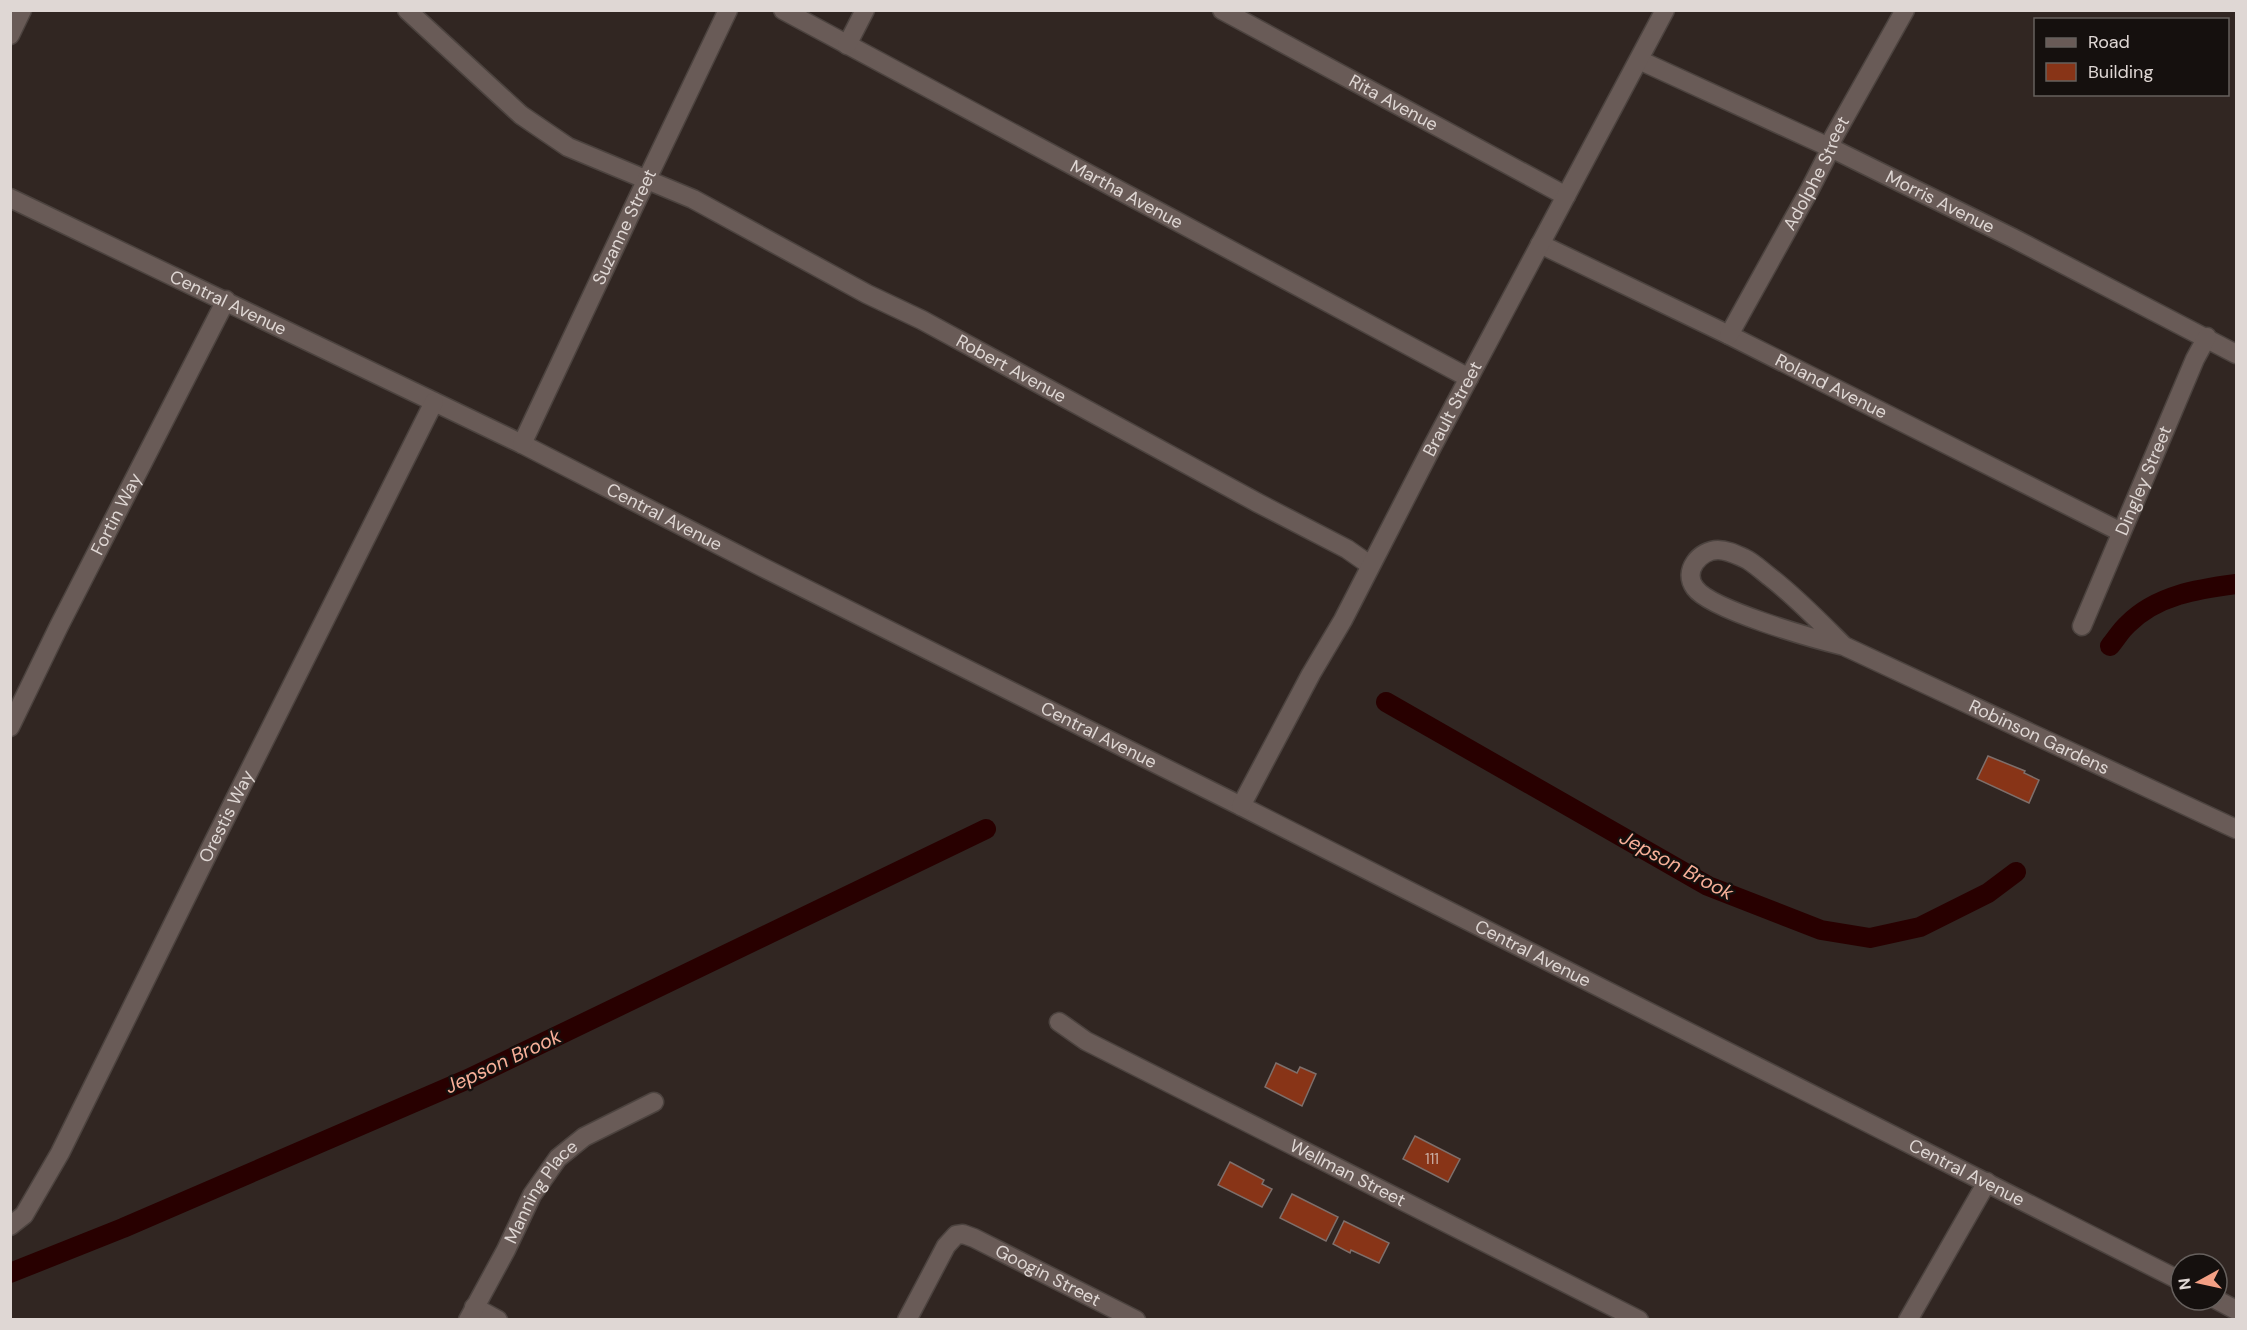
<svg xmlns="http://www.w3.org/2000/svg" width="2247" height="1330" font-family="'DM Sans',sans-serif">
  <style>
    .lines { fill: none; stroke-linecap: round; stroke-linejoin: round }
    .canal { stroke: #280000; stroke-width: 20 }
    .building { fill: #883417; stroke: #7e6f6b; stroke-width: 1.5 }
    .minor-casing { stroke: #4c433f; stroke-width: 21 }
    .minor { stroke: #695b57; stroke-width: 18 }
    .labels { text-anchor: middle; stroke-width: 4.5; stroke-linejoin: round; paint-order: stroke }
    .number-label { font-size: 15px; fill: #c9aea5 }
    .street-label { font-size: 18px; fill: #dfd7d4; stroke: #15100e }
    .water-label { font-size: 20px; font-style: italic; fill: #f8b099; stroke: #15100e }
  </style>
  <rect width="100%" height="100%" fill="#312622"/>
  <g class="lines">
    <path class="canal" d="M2110,646C2116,639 2121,630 2128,624C2157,595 2198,589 2236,584
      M1386,702L1708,886L1821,930L1870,938L1920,927L1988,893L2016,872
      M10,1273L123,1228L468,1079L986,829"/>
  </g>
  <path class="building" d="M1988,756L2025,771L2024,773L2039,780L2029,803L1977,779Z
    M1276,1063L1297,1073L1300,1067L1316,1074L1302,1106L1265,1087Z
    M1415,1136L1460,1159L1448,1182L1403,1159Z
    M1230,1162L1264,1180L1262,1184L1272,1189L1262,1207L1218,1185Z
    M1292,1194L1338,1217L1326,1241L1280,1218Z
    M1344,1221L1389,1243L1379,1263L1351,1250L1350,1253L1333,1244Z"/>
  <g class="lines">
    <g class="minor-casing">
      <g id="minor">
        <path id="s1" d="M407,10L521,115L568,147L693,199L867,294L922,320L1258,503L1347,549L1370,565"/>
        <path id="s2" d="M783,10L1469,378"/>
        <path id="s3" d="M1222,10L1566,196"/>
        <path d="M10,35L22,10"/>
        <path d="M847,45L865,10"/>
        <path id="s4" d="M1639,60L1831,148L2013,238L2236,354"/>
        <path id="s5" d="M10,198L522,444L762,567L1241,806L2181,1281"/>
        <path id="s6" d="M1540,244L1729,335L2121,532"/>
        <path id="s7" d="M1729,335L1810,189L1831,148L1833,138L1905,10"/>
        <path id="s8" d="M522,444L636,202L728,10"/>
        <path id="s9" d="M2082,626L2195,359L2207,337"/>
        <path id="s10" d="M1844,646C1820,622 1797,598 1770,577C1762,571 1753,562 1744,558C1735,554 1727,550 1718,550C1700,550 1682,571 1695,588C1711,610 1815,639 1844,646L2236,829"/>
        <path id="s11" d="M10,727L59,626L226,300"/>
        <path id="s12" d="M1241,806L1311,674L1343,620L1431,449L1665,10"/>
        <path id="s13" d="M1059,1022L1086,1041L1639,1320"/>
        <path id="s14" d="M10,1226L24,1215L60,1153L215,839L434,402"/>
        <path d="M2217,1300L2236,1310"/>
        <path d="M474,1307L498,1320"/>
        <path id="s15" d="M468,1320L506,1250L532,1195L558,1158L584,1137L654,1102"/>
        <path id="s16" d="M907,1320L946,1246L956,1235L963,1234L974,1238L1136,1320"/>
        <path d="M1908,1320L1987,1182"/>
      </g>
    </g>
    <use href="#minor" class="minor"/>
  </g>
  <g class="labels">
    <g class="number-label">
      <text x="1432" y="1164">111</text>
    </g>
    <g class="street-label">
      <text dy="6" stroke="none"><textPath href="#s3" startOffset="195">Rita Avenue</textPath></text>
      <text dy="6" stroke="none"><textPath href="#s7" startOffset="184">Adolphe Street</textPath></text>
      <text dy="6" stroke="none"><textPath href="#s2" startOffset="390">Martha Avenue</textPath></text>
      <text dy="6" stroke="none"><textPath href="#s4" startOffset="333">Morris Avenue</textPath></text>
      <text dy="6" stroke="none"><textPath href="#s8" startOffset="240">Suzanne Street</textPath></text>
      <text dy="6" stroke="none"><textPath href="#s5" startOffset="242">Central Avenue</textPath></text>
      <text dy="6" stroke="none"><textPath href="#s1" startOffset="708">Robert Avenue</textPath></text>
      <text dy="6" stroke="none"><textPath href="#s6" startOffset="324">Roland Avenue</textPath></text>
      <text dy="6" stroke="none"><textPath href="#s12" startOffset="450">Brault Street</textPath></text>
      <text dy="6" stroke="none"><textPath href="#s9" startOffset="158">Dingley Street</textPath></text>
      <text dy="6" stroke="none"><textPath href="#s11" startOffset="238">Fortin Way</textPath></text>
      <text dy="6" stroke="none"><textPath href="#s5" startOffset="728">Central Avenue</textPath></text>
      <text dy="6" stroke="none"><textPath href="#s5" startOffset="1214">Central Avenue</textPath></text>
      <text dy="6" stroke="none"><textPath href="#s10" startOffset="592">Robinson Gardens</textPath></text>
      <text dy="6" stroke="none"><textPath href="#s14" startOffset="465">Orestis Way</textPath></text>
      <text dy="6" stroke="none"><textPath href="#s5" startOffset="1700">Central Avenue</textPath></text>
      <text dy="6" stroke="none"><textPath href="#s5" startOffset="2186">Central Avenue</textPath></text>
      <text dy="6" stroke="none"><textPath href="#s13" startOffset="326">Wellman Street</textPath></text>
      <text dy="6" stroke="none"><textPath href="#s15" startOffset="148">Manning Place</textPath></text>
      <text dy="6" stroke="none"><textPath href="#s16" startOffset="200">Googin Street</textPath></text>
    </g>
    <g class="water-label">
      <text transform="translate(1677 865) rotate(28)" y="7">Jepson Brook</text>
      <text transform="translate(503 1061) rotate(-25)" y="7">Jepson Brook</text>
    </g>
  </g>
  <rect width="2247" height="1330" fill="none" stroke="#dfd7d4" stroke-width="24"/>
  <rect x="2034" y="18" width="195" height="78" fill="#15100e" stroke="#66605d" stroke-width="1.5"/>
  <rect x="2046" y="38" width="30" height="9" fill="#695b57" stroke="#66605d" stroke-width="1.5"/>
  <text x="2088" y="48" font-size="18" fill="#dfd7d4">Road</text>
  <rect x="2046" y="63" width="30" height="18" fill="#883417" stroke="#66605d" stroke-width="1.5"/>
  <text x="2088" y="78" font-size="18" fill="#dfd7d4">Building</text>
  <g transform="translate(2199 1282) rotate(262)"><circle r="28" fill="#15100e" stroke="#66605d" stroke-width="1.5"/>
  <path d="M0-4.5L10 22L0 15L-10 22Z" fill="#f39f84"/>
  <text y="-9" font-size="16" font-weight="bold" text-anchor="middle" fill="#dfd7d4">N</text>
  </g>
</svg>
